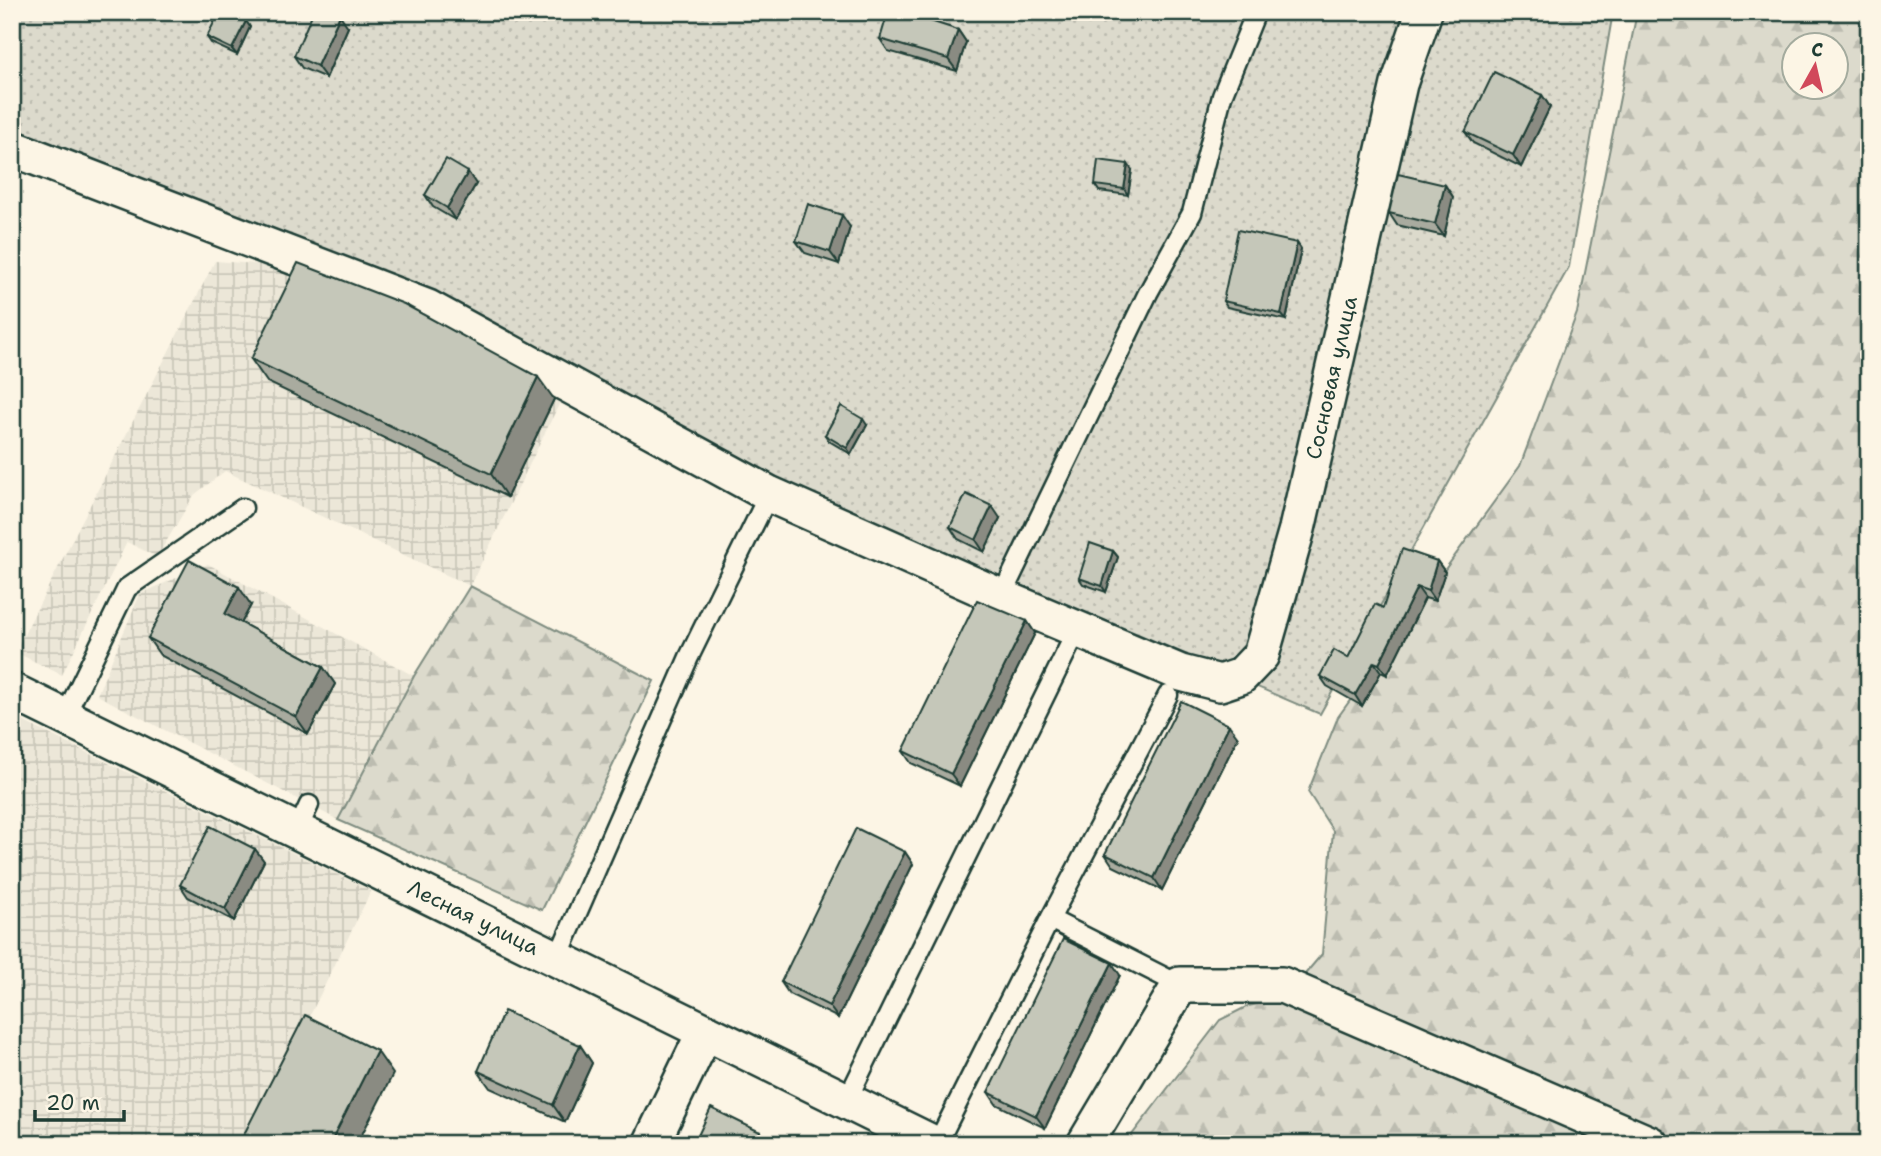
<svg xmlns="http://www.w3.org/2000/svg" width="1881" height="1156" font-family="'Shantell Sans',sans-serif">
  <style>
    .industrial { fill: url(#industrial-grid) }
    .forest { fill: url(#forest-firs); stroke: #7e8c80; stroke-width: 2; fill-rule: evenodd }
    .garden { fill: url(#garden-dots); stroke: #7e8c80; stroke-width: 2 }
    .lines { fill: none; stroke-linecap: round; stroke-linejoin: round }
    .service-casing { stroke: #1f3d34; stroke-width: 23 }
    .minor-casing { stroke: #1f3d34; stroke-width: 40 }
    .service { stroke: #fcf5e5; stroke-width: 18 }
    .minor { stroke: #fcf5e5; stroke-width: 35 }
    .wall { fill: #a9ab9f; stroke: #1f3d34; stroke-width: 2 }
    .shaded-wall { fill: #8a8b82; stroke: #1f3d34; stroke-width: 2 }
    .building { fill: #c5c7b9; stroke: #1f3d34; stroke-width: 2 }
    .labels { text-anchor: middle; stroke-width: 6; stroke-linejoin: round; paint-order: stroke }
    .street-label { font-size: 21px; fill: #1f3d34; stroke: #fcf5e5 }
  </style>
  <defs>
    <pattern id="industrial-grid" width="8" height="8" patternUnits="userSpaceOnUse" patternTransform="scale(1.75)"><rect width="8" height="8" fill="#ece7d8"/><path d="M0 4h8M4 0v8" fill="none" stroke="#cac7ba"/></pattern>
    <pattern id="forest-firs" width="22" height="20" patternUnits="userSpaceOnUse" patternTransform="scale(1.75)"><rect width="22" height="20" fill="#dcdacc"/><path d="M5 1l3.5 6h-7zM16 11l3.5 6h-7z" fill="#bcbcb0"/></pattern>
    <pattern id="garden-dots" width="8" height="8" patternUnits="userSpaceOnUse" patternTransform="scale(1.75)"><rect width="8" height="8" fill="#dcdacc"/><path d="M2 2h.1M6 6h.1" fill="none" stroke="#bcbcb0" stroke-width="1.8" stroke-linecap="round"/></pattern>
  </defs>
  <rect width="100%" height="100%" fill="#fcf5e5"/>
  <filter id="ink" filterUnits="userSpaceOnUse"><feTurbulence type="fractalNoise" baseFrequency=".0143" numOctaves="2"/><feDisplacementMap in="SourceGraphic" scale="14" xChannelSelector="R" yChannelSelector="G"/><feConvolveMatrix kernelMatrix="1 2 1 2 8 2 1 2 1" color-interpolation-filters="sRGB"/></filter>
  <g filter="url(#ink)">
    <path class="industrial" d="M215,261L316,268L566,390L470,586L225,471L194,495L157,557L127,542L62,675L15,652Z
      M208,564L414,676L338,820L97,695L140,594Z
      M12,716L371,891L247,1144H12Z"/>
    <path class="forest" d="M1637,12H1869V1144H1125L1220,1020L1248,1006L1284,999L1322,954L1333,831L1308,792L1338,717L1520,466L1577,313ZM1794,46H1836V88H1794Z
      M470,586L654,681L542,910L338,820L414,676Z"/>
    <path class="garden" d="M12,12H1613L1569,267L1320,714L740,464L414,284L12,129Z"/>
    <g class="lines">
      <g class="service-casing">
        <path id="service" d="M1001,597L1148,293L1192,213L1222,96L1256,12
          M1168,695L1050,919L1180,985
          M65,716L127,588L243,508
          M298,829L309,805
          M558,957L689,657L769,494
          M847,1100L1078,628
          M937,1144L1050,919"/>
      </g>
      <g class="minor-casing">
        <g id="minor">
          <path id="s1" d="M12,148L428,308L769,494L1001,597L1181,673L1220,683L1241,676L1261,655L1297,529L1399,84L1424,12"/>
          <path id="s2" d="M12,691L934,1144"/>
          <path d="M651,1144L705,1032"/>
          <path d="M1085,1144L1180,985H1282L1650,1144"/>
        </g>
      </g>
      <use href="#service" class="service"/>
      <use href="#minor" class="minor"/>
    </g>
    <path class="wall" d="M246,21L250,27L237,55L211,43L207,37Z
      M348,27L326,78L302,68L294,56Z
      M958,30L966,42L957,71L888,51L880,39Z
      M1542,95L1550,107L1521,167L1473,143L1465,132Z
      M1132,170L1128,195L1099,191L1095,185Z
      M476,184L455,220L433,207L425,195Z
      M1445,185L1453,197L1444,236L1397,225L1389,213Z
      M850,227L839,264L805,253L796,241Z
      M1297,243L1301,249L1286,320L1227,307L1223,301Z
      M251,359L554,399L507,497L267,382Z
      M867,425L851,454L829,441L825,435Z
      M1000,518L984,552L958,539L950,527Z
      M1113,551L1118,557L1106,592L1083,584L1079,578Z
      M1437,561L1445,572L1435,601L1425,598L1387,675L1381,672L1362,706L1327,686L1320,676L1348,658L1383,608Z
      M251,605L241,623L323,667L335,684L308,734L160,655L148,638Z
      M1027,621L1035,633L960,786L911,763L903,751Z
      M1238,737L1162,890L1113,866L1105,854Z
      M255,849L264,861L234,921L188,897L180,885Z
      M905,852L913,864L838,1018L789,994L781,982Z
      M1120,975L1045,1128L996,1104L988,1092Z
      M580,1045L592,1063L565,1122L490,1088L478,1071Z"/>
    <path class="shaded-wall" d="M916,12H920L926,20L915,16Z
      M340,15L348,27L326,78L317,66Z
      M246,21L250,27L237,55L232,49Z
      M958,30L966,42L957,71L948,59Z
      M1542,95L1550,107L1521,167L1513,155Z
      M1128,164L1132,170L1128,195L1124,189Z
      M468,172L476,184L455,220L447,208Z
      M1445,185L1453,197L1444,236L1435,224Z
      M842,215L850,227L839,264L830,252Z
      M1297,243L1301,249L1286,320L1281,314Z
      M538,377L554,399L507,497L491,474Z
      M863,419L867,425L851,454L847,448Z
      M992,506L1000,518L984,552L976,540Z
      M1113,551L1118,557L1106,592L1102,586Z
      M1437,561L1445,572L1435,601L1428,591Z
      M239,587L251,605L237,631L225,614Z
      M1417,587L1425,598L1387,675L1379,664Z
      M1027,621L1035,633L960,786L951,774Z
      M1374,662L1381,672L1362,706L1355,695Z
      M323,667L335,684L308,734L296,717Z
      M1229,725L1238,737L1162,890L1154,878Z
      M255,849L264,861L234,921L225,909Z
      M905,852L913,864L838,1018L829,1006Z
      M1112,963L1120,975L1045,1128L1036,1116Z
      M580,1045L592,1063L565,1122L553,1105Z
      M377,1051L393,1074L357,1144H330Z
      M760,1132L768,1144H754Z"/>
    <path class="building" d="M219,12H228L246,21L232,49L207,37Z
      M313,12H333L340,15L317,66L294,56Z
      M888,12H916L915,16L958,30L948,59L880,39Z
      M1494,72L1542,95L1513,155L1465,132Z
      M446,159L468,172L447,208L425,195Z
      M1098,160L1128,164L1124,189L1095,185Z
      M1398,174L1445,185L1435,224L1389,213Z
      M808,204L842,215L830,252L796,241Z
      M1238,230L1297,243L1281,314L1223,301Z
      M298,263L404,304L538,377L491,474L251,359Z
      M841,406L863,419L847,448L825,435Z
      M966,494L992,506L976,540L950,527Z
      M1090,543L1113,551L1102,586L1079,578Z
      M1402,549L1437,561L1428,591L1417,587L1379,664L1374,662L1355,695L1320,676L1334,650L1348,658L1375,604L1383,608Z
      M189,560L239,587L225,614L323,667L296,717L148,638Z
      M977,600L1027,621L951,774L903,751Z
      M1181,701L1229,725L1154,878L1105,854Z
      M210,826L255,849L225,909L180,885Z
      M856,828L905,852L829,1006L781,982Z
      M1063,939L1112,963L1036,1116L988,1092Z
      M504,1011L580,1045L553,1105L478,1071Z
      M305,1015L377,1051L330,1144H239Z
      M711,1108L760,1132L754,1144H694Z"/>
  </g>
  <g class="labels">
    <g class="street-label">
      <text dy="7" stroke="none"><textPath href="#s1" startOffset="1661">Сосновая улица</textPath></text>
      <text dy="7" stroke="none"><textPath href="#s2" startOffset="514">Лесная улица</textPath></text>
    </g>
  </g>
  <rect width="1881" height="1156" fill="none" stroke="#fcf5e5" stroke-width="42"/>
  <rect x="21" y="21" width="1839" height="1114" fill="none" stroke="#1f3d34" stroke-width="2.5" filter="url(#ink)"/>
  <g transform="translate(1815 66) rotate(8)"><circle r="33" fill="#fcf5e5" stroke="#a4ab9e" stroke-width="2"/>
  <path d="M0-5L12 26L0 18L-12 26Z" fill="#d1495b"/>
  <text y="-10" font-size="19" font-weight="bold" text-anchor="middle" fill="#1f3d34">С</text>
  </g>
  <path d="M35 1110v10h89v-10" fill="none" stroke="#1f3d34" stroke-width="3.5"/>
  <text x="46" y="1110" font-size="21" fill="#1f3d34" stroke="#fcf5e5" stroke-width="5" paint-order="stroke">20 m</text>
</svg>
